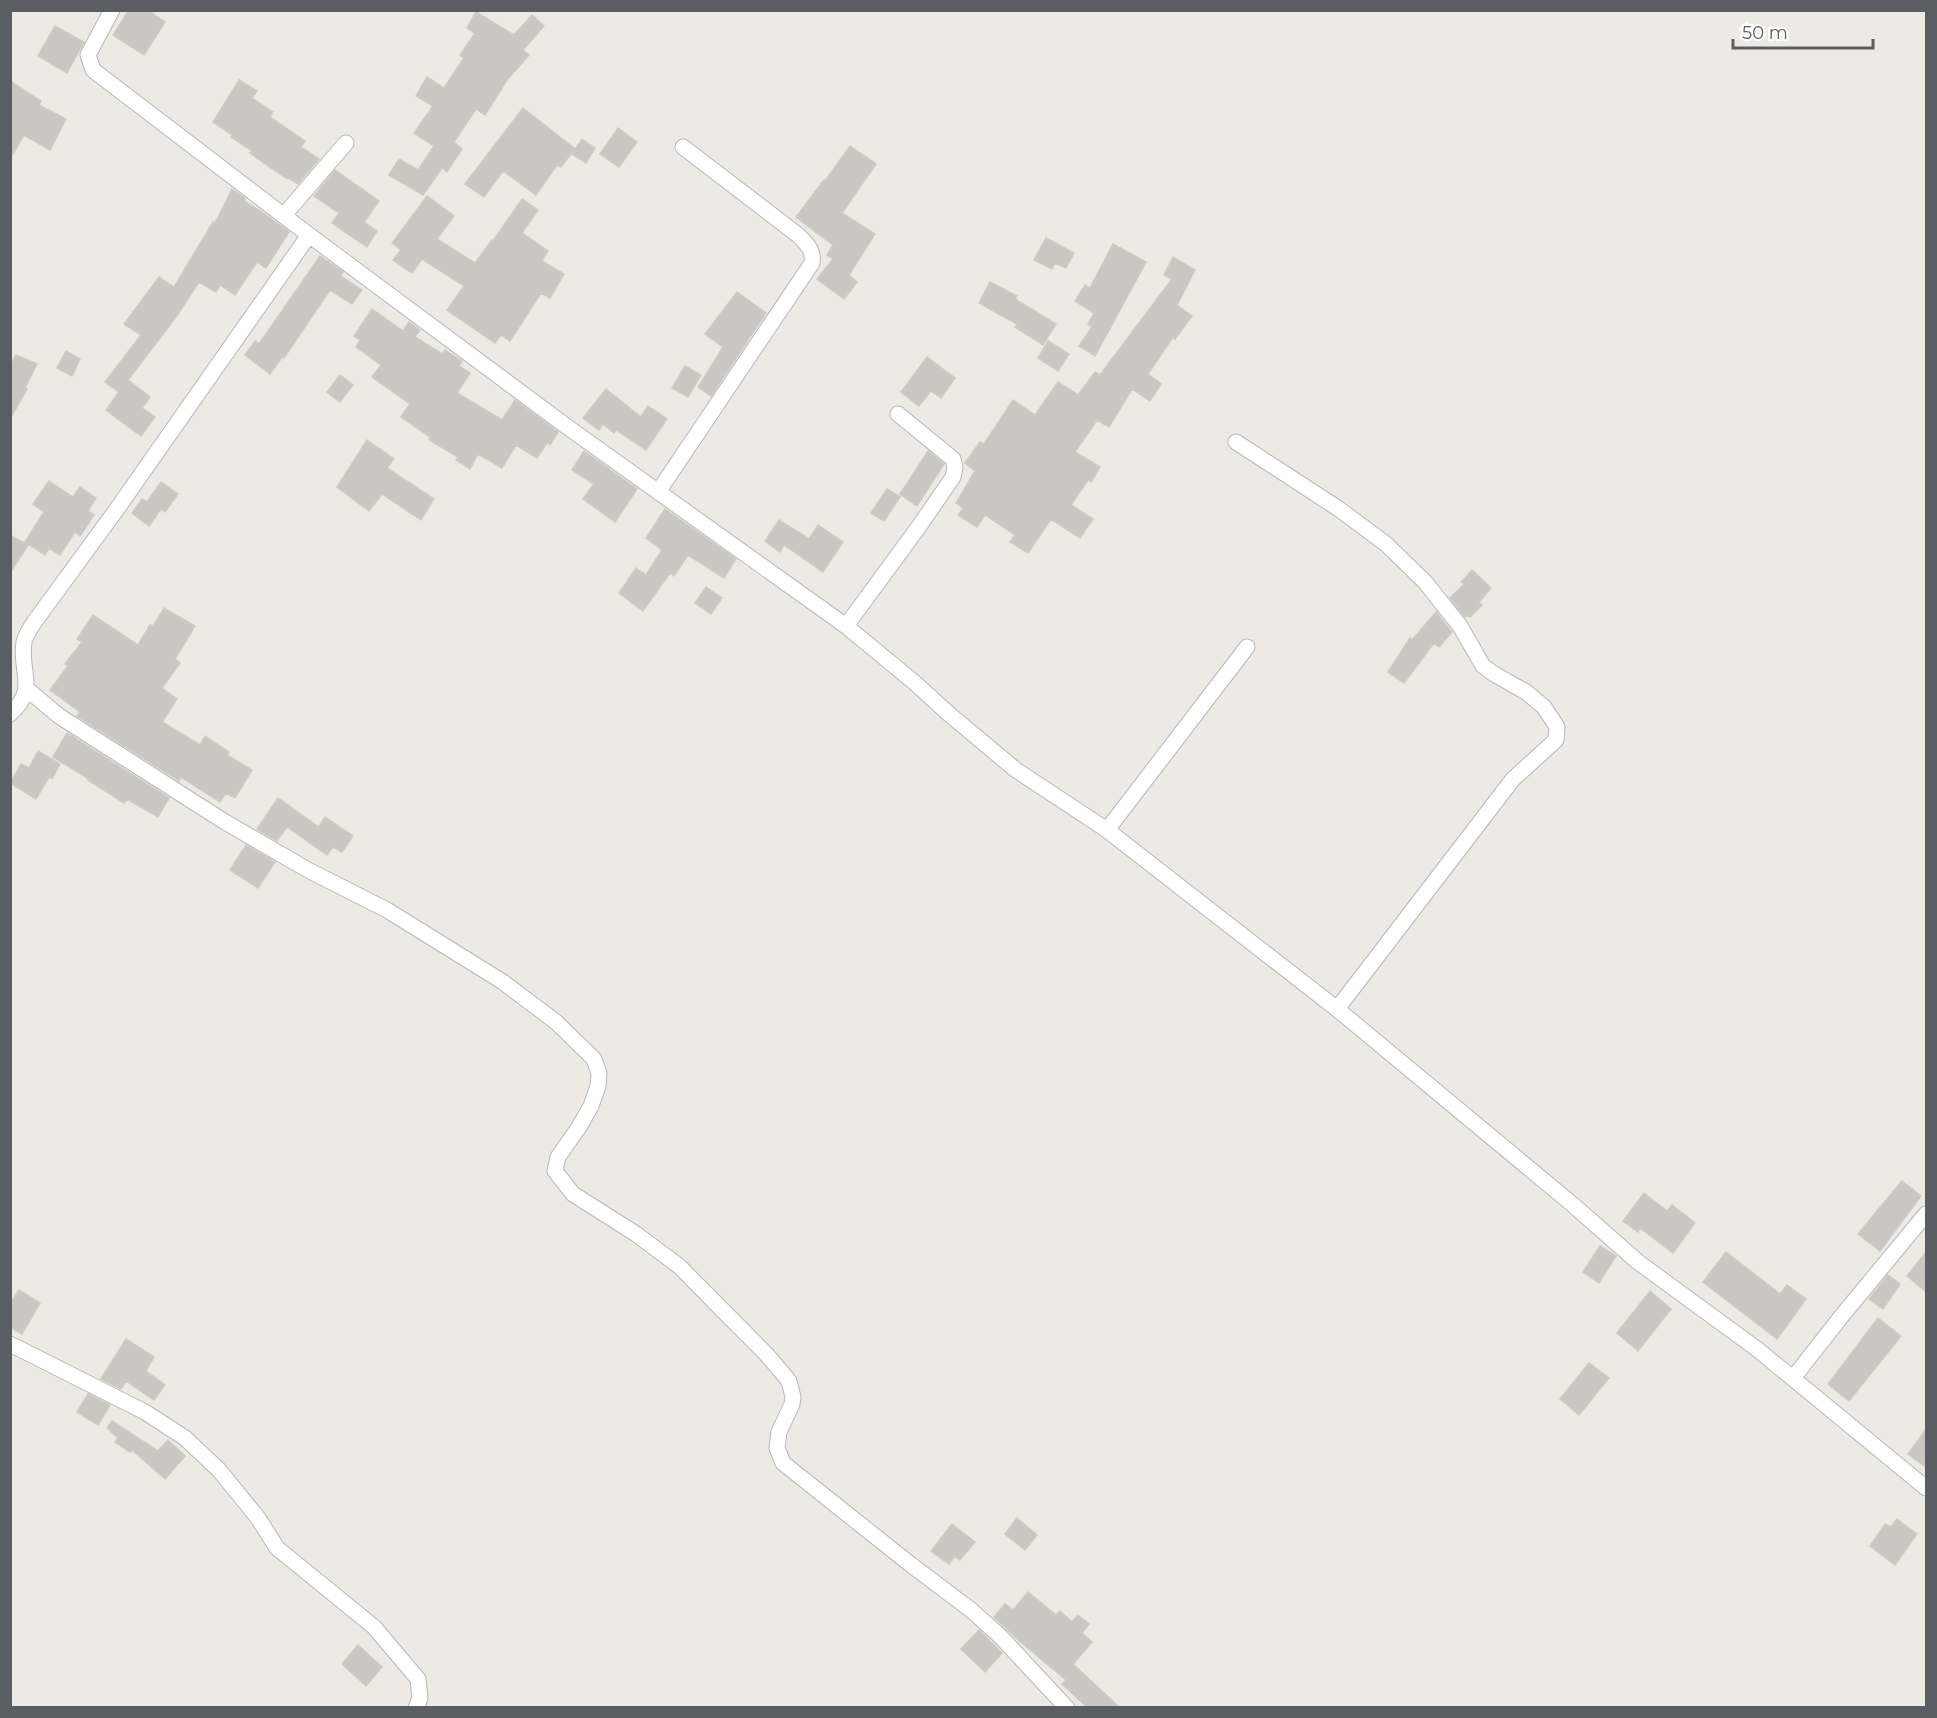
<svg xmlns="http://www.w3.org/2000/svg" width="1937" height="1718" font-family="Montserrat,sans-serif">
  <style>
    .building { fill: #cac6c1; stroke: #d0cbc1; stroke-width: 1.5 }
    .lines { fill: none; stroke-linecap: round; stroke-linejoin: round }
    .street-casing { stroke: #b4b8bc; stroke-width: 17 }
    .street { stroke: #fff; stroke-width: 15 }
  </style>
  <rect width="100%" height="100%" fill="#eceae2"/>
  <path class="building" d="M129,10H147L165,22L144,55L113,35Z
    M476,12L514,35L532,15L544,26L523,50L529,55L507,80L485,115L476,109L454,142L462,149L447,172L442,168L423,195L389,175L399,159L418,170L434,146L414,133L433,106L416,96L427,77L444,88L464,58L460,55L475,33L467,28Z
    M55,26L84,42L67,73L38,56Z
    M239,80L257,91L252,98L273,112L270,117L305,141L301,147L319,159L298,184L287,177L286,178L271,168L250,153L252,151L231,137L232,135L213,122Z
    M10,81L41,101L39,105L66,119L50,150L24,135L10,159Z
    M523,108L575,149L561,167L557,165L536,195L503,171L484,197L465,184Z
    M618,128L637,142L619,167L600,154Z
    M582,139L595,148L586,163L572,154Z
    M850,146L876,164L842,213L875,234L849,275L857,282L844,299L817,279L833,259L827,255L833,245L796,217L824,180L825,181Z
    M335,170L379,201L364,222L377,231L367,247L332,223L339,213L314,196Z
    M232,189L245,198L244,201L262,212L289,232L266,268L257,262L235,295L220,285L216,292L199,282L176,317L128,380L150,397L142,408L155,417L141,436L106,410L119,392L105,382L141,335L124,324L159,277L174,287L213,222L215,223Z
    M427,196L454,216L437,239L475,263L492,240L493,241L522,199L538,210L522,233L548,251L542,261L564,274L550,298L541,293L510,341L501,335L495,343L447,310L464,286L422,259L412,273L393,260L401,250L392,243Z
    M1046,238L1074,253L1066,268L1055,263L1052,269L1034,260Z
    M1113,244L1146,262L1095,356L1079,346L1092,327L1088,324L1094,313L1075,301L1085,285L1090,288Z
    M320,256L343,272L340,276L362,290L352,304L330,290L284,358L283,356L270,374L245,355L255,341L259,344Z
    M1173,257L1195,270L1177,305L1192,316L1175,339L1173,337L1148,374L1161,384L1150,401L1132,389L1109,427L1097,420L1075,452L1100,467L1091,482L1088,480L1071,505L1093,519L1080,538L1051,519L1028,553L1010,542L1015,535L985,515L977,527L958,515L963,508L956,503L975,471L965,463L980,442L984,444L1013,400L1035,415L1058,382L1078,395L1095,372L1100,375L1172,279L1164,275Z
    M990,282L1017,296L1015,299L1056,324L1043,345L1015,327L1017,324L979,303Z
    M737,292L766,313L711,396L698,387L723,347L705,334Z
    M372,309L403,331L409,322L420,330L415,337L442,354L445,350L462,361L459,366L470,373L457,393L502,420L515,400L558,432L550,445L547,443L537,458L516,445L502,468L478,454L470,469L456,460L458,457L429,440L430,437L401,417L410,404L372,377L381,365L356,347L360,340L354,336Z
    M1048,341L1069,354L1058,371L1038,358Z
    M66,351L80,359L72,376L57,368Z
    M16,355L37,364L25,388L27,389L10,419V367Z
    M927,357L955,378L941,398L931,391L919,406L901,392Z
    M685,366L701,375L688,397L672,388Z
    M340,375L353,385L340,402L327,392Z
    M606,389L641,417L648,406L667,419L646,450L616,430L614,433L603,424L599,430L583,418Z
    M367,440L394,459L387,468L434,499L421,520L382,494L369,511L337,487Z
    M584,451L637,489L615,522L583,499L594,484L572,470Z
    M928,451L944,464L917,506L900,494Z
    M49,481L73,497L80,487L96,498L88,511L94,515L80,536L75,532L60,555L49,548L45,555L25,542L44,512L33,504Z
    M161,482L178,494L165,512L161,509L149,526L132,513L142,499L147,502Z
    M887,489L900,497L884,521L871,513Z
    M665,509L736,559L724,578L688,555L674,576L670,573L643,611L619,593L636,568L646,575L662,550L646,538Z
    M779,520L809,539L818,525L843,542L823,572L784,545L780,552L765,541Z
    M10,535L28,545L10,573Z
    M1472,570L1491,588L1479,602L1482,605L1470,617L1467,615L1465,617L1450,598L1464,584L1461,582Z
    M706,587L722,598L711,614L695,603Z
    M164,608L195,626L175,659L180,663L162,688L177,699L162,722L200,745L205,736L229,752L227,755L252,770L235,798L226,793L220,802L181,777L179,781L77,716L80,712L50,690L68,666L65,664L82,642L77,639L93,615L138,645L150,625L153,626Z
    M1436,612L1452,632L1439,647L1434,643L1404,683L1388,672L1410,638L1412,640Z
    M67,733L169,798L158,817L127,799L124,803L88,780L89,779L53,757Z
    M38,751L60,764L52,779L49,777L36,799L10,783L21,764L29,768Z
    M278,798L319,827L325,817L353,836L342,852L333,847L327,855L287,827L277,841L257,829Z
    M246,845L275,862L258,888L230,870Z
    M1902,1181L1921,1196L1880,1251L1858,1234Z
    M1644,1193L1667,1211L1672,1205L1695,1223L1673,1253L1640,1228L1638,1232L1623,1221Z
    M1600,1246L1616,1256L1599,1283L1583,1272Z
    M1726,1252L1780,1294L1787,1285L1806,1299L1777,1339L1703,1282Z
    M1926,1252V1292L1907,1276Z
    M1888,1275L1900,1284L1883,1309L1869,1299Z
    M19,1290L40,1303L22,1334L10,1327V1304Z
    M1650,1291L1671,1309L1638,1351L1617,1333Z
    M1878,1318L1901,1336L1849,1401L1828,1384Z
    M126,1339L154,1357L146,1371L165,1385L154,1400L126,1381L121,1389L101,1379Z
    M1589,1363L1609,1378L1579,1415L1560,1399Z
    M88,1394L110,1405L98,1425L77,1412Z
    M112,1421L158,1451L168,1440L185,1456L165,1479L132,1450L130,1452L115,1442L118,1438L107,1428Z
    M1926,1429V1467L1908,1454Z
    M1017,1518L1037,1535L1025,1550L1005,1534Z
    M1897,1519L1917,1534L1895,1565L1870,1546L1885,1524L1891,1527Z
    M952,1524L975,1542L960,1560L955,1556L949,1564L931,1551Z
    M1028,1592L1056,1615L1060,1611L1072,1622L1078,1615L1089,1624L1082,1633L1092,1642L1073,1664L1119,1707H1087L1062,1684L1066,1680L1016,1638L994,1617L1005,1604L1013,1610Z
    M979,1630L1002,1653L985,1672L961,1649Z
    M358,1645L382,1667L366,1686L342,1664Z"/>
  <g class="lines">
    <g class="street-casing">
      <path id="street" d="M112,10L88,55L93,70L309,235L566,426L846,626L915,683L949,714L1016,770L1107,830L1337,1009L1572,1204L1638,1262L1757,1349L1926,1488
        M285,214L346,143
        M1236,442L1339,509L1386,544L1425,582L1460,626L1483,666L1494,674L1526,692L1544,707L1557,727L1556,740L1513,779L1337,1009
        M658,492L812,263C814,250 807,244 798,235L683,147
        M846,626L920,525L953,477L955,467L953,459L898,414
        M28,690L59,716L225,822L308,870L387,910L503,982L556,1022L594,1059L599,1073L598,1086L591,1106L579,1127L558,1157L555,1171L573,1194L636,1234L679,1266L768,1356L789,1381L793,1397L792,1404L779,1432L777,1448L783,1463L910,1564L971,1610L1000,1636L1067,1708
        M10,714C39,688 19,673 24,642C26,634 31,627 35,621L117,509L309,235
        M1107,830L1247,647
        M10,1344L145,1412L185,1438L219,1470L258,1518L277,1548L374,1627L418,1679L420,1698L416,1708
        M1793,1378L1840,1318L1926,1214"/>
    </g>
    <use href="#street" class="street"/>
  </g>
  <rect width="1937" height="1718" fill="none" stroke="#5a5e62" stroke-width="24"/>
  <path d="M1733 39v9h140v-9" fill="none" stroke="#5a5e62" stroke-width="3"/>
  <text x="1742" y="39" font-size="18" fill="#5a5e62" stroke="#ffffff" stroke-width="4.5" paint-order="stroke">50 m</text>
</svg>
